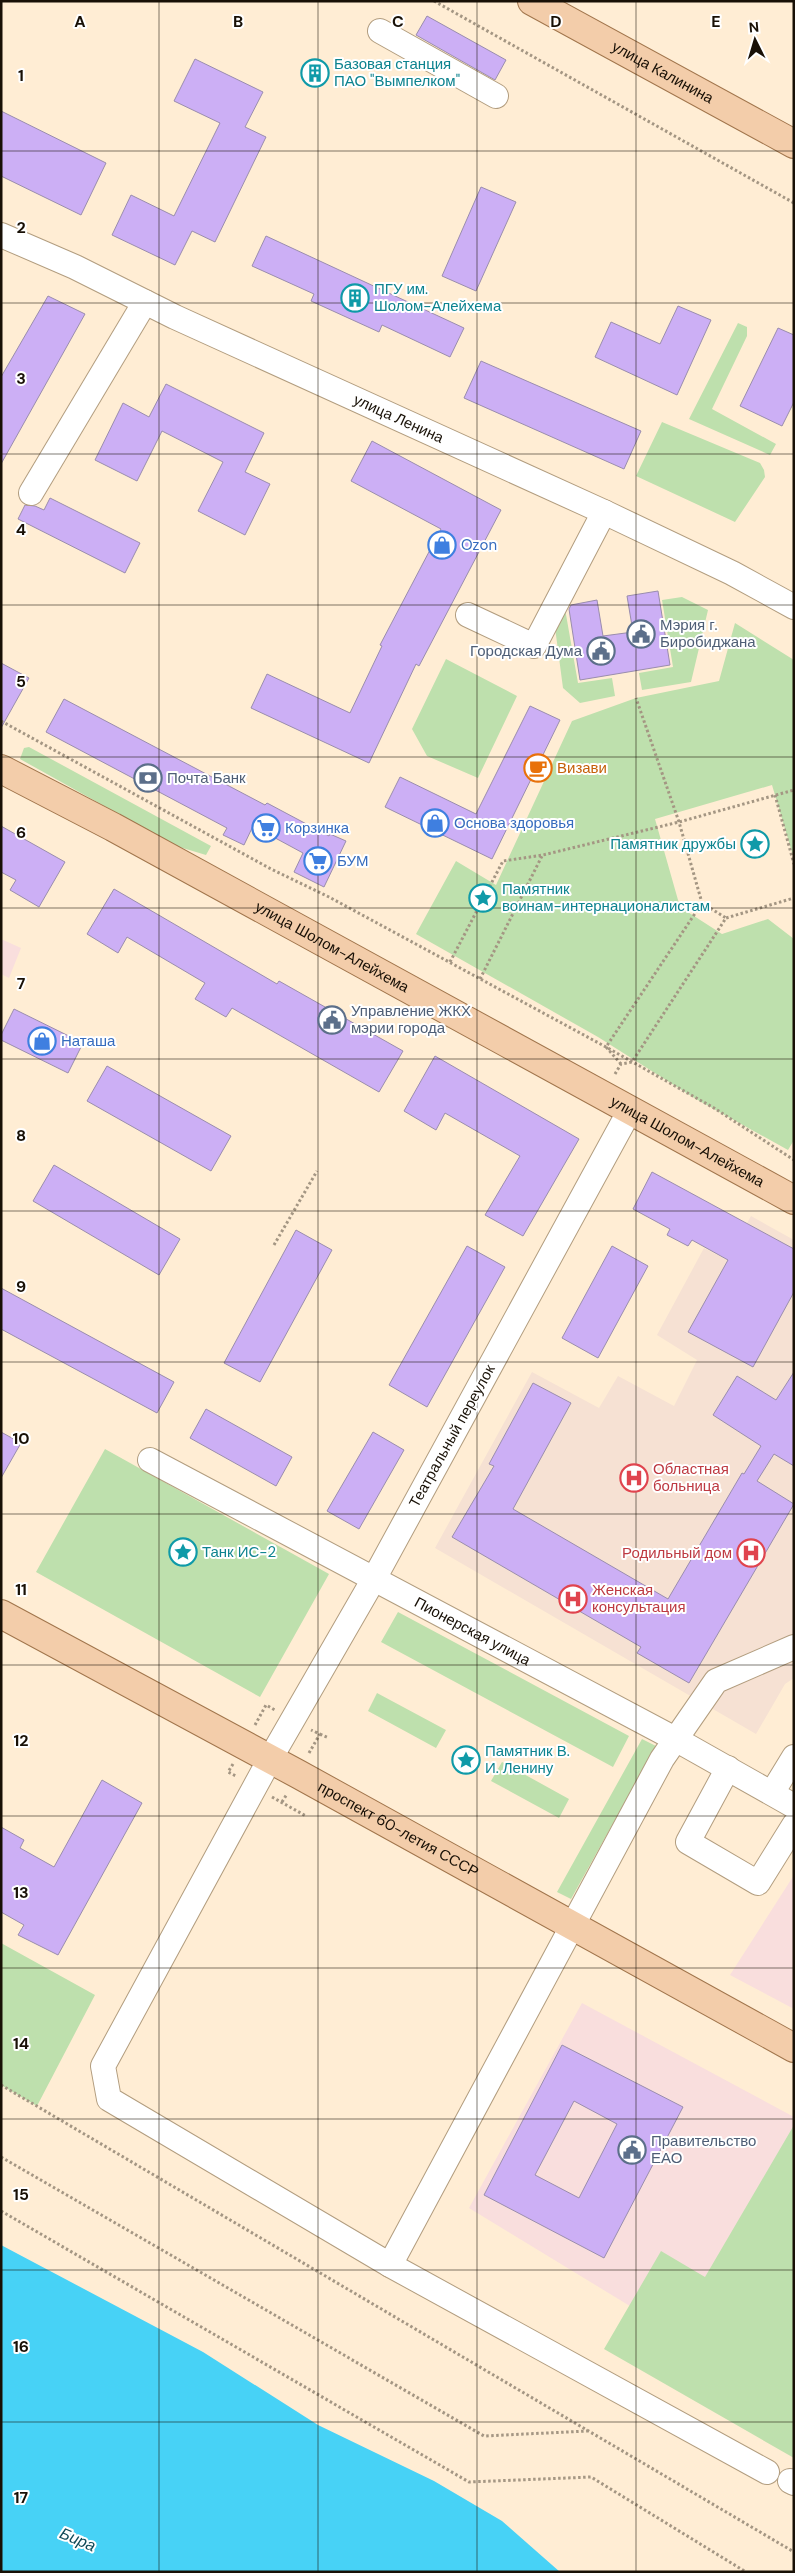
<svg xmlns="http://www.w3.org/2000/svg" width="795" height="2573" font-family="'DM Sans',sans-serif">
  <style>
    .commercial { fill: #f9dedd }
    .medical { fill: #f6e1d3 }
    .green { fill: #bee0ad }
    .water { fill: #47d2f6 }
    .building { fill: #ccaff5; stroke: #9a8dad; fill-rule: evenodd }
    .lines { fill: none; stroke-linecap: round; stroke-linejoin: round }
    .minor-casing { stroke: #b29d7f; stroke-width: 26 }
    .major-casing { stroke: #a1754c; stroke-width: 30 }
    .path { stroke: #a49683; stroke-width: 3; stroke-dasharray: 2.5 2.5; stroke-linecap: butt }
    .minor { stroke: #fff; stroke-width: 24 }
    .major { stroke: #f3cdaa; stroke-width: 28 }
    .grid { fill: none; stroke: #181006; stroke-width: 1; stroke-opacity: 0.55 }
    .labels { text-anchor: middle; stroke-width: 4; stroke-linejoin: round; paint-order: stroke }
    .culture-label { font-size: 15px; fill: #0d838f; stroke: #fff; text-anchor: start }
    .street-label { font-size: 15px; fill: #181006; stroke: #fff }
    .shop-label { font-size: 15px; fill: #366cbe; stroke: #fff; text-anchor: start }
    .service-label { font-size: 15px; fill: #4e5e75; stroke: #fff; text-anchor: start }
    .food-label { font-size: 15px; fill: #c56008; stroke: #fff; text-anchor: start }
    .health-label { font-size: 15px; fill: #be3a42; stroke: #fff; text-anchor: start }
    .water-label { font-size: 16px; font-style: italic; fill: #0f4a59; stroke: #fff }
    .grid-label { font-size: 16px; text-anchor: middle; font-weight: bold; fill: #181006; stroke: #fff; stroke-width: 4; stroke-linejoin: round; paint-order: stroke }
  </style>
  <rect width="100%" height="100%" fill="#ffedd4"/>
  <path class="commercial" d="M1,939L21,948L9,978L1,974Z
    M794,1875V2009L730,1975Z
    M582,2003L794,2117V2406L469,2208Z"/>
  <path class="medical" d="M751,1216L794,1240V1678L785,1684L756,1734L435,1548L532,1372L599,1408L618,1376L674,1406L697,1360L657,1335L704,1248L727,1260Z"/>
  <path class="green" d="M738,323L747,327V336L712,409L776,444L770,455L689,419Z
    M662,422L760,463L764,470L765,477L735,522L636,476Z
    M682,597L708,610L691,682L642,690L639,673L673,667L662,600Z
    M564,603L578,683L612,678L615,696L580,703L563,688L554,620Z
    M735,623L794,660V859L772,785L655,819L680,907L722,934L768,919L794,939V1140L788,1150L696,1099L598,1037L416,934L456,861L496,885L572,721L636,698L719,681Z
    M446,659L517,696L478,778L427,756L412,729Z
    M29,747L211,846L206,855L176,846L20,759L24,748Z
    M105,1449L329,1574L260,1697L36,1572Z
    M398,1612L629,1736L613,1767L381,1642Z
    M377,1693L446,1730L436,1748L368,1711Z
    M642,1739L656,1746L571,1899L557,1892Z
    M502,1762L569,1799L559,1818L491,1781Z
    M1,1943L95,1995L37,2106L1,2085Z
    M794,2125V2458L604,2349L661,2251L705,2277Z"/>
  <path class="water" d="M1,2245L203,2352L318,2425L434,2481L502,2521L560,2572H1Z"/>
  <path class="building" d="M427,16L506,60L495,80L416,35Z
    M195,59L263,92L245,127L266,137L215,242L192,231L175,265L112,235L131,195L174,216L220,123L174,101Z
    M1,111L106,163L81,215L1,176Z
    M481,187L516,202L476,291L442,276Z
    M266,236L464,328L450,357L382,325L379,332L311,301L314,294L252,266Z
    M48,296L85,314L1,464V377Z
    M678,306L711,320L677,395L595,357L611,322L660,344Z
    M778,328L794,335V402L782,426L740,406Z
    M481,361L641,431L624,469L464,398Z
    M166,384L264,433L245,472L270,484L245,535L198,511L223,462L162,431L137,481L95,460L123,403L149,417Z
    M372,441L501,510L419,666L416,664L369,763L251,708L267,674L350,713L382,646L380,645L441,529L351,481Z
    M50,498L140,543L125,573L18,519L25,505L35,506L44,510Z
    M658,591L670,665L580,680L569,609L571,605L597,600L603,636L633,632L627,596Z
    M1,663L29,678L1,728Z
    M64,699L265,805L267,803L329,836L330,834L346,841L324,887L294,872L303,853L253,826L244,845L223,835L227,828L46,732Z
    M530,706L560,720L492,859L385,807L400,777L476,814Z
    M1,826L65,862L39,907L10,890L16,880L1,872Z
    M114,889L277,984L279,981L403,1051L379,1092L232,1008L226,1017L195,999L205,983L127,937L118,953L87,934Z
    M14,1009L83,1043L68,1073L1,1040V1035Z
    M435,1056L579,1139L523,1236L485,1215L520,1156L445,1113L436,1130L404,1111Z
    M107,1066L231,1136L211,1171L87,1101Z
    M54,1165L180,1239L159,1275L33,1201Z
    M652,1172L794,1249V1292L753,1367L688,1332L728,1260L692,1240L688,1246L667,1235L670,1229L633,1209Z
    M296,1230L332,1250L260,1382L224,1363Z
    M467,1246L505,1267L427,1407L389,1385Z
    M612,1246L648,1266L598,1358L562,1338Z
    M1,1288L174,1382L157,1413L1,1329Z
    M794,1372V1466L774,1454L757,1481L794,1504L689,1683L637,1653L641,1647L452,1537L494,1466L489,1464L533,1383L571,1403L513,1509L668,1599L742,1473L744,1474L761,1446L713,1415L737,1376L776,1400Z
    M206,1409L292,1457L276,1486L190,1438Z
    M1,1432L21,1443L1,1478Z
    M373,1432L404,1450L359,1529L327,1511Z
    M102,1780L142,1803L58,1955L18,1935L24,1925L1,1912V1827L24,1840L20,1848L54,1867Z
    M562,2045L683,2107L604,2258L484,2195ZM574,2101L617,2124L579,2198L535,2175Z"/>
  <g class="lines">
    <g class="minor-casing">
      <g id="minor">
        <path d="M380,31L496,96"/>
        <path id="s1" d="M1,235L75,267L175,317L604,512L732,573L794,607"/>
        <path d="M31,493L145,302"/>
        <path d="M468,615L534,646L604,512"/>
        <path d="M630,1110L375,1577L270,1759L103,2066L109,2099L390,2265L767,2472"/>
        <path id="s2" d="M150,1460L677,1740L794,1806"/>
        <path d="M728,1768L688,1842L758,1883L794,1825"/>
        <path d="M772,1793L794,1757"/>
        <path d="M390,2265L662,1759L716,1681L794,1647"/>
        <path d="M790,2481L794,2483"/>
      </g>
    </g>
    <g class="major-casing">
      <g id="major">
        <path id="s3" d="M532,1L794,144"/>
        <path id="s4" d="M1,769L113,827L794,1200"/>
        <path id="s5" d="M1,1614L298,1774L794,2048"/>
      </g>
    </g>
    <path class="path" d="M434,1L794,203
      M1,721L271,869L329,897L606,1047L714,1108L794,1160
      M775,795L794,864
      M702,903L726,918
      M450,962L503,861L543,855L679,822L794,790
      M480,979L542,856
      M621,1064L606,1047L702,903L679,822L636,698
      M615,1074L621,1064L632,1062L726,918L794,898
      M274,1245L317,1171
      M255,1725L266,1705L275,1710
      M320,1734L329,1738
      M309,1753L320,1734L311,1730
      M233,1764L228,1772L236,1776
      M272,1797L306,1816
      M282,1802L287,1794
      M1,2085L794,2552
      M1,2157L484,2436L588,2431
      M1,2211L469,2482L591,2477L746,2572"/>
    <use href="#minor" class="minor"/>
    <use href="#major" class="major"/>
  </g>
  <path class="grid" d="M159,1V2572M318,1V2572M477,1V2572M636,1V2572M1,151H794M1,303H794M1,454H794M1,605H794M1,757H794M1,908H794M1,1059H794M1,1211H794M1,1362H794M1,1514H794M1,1665H794M1,1816H794M1,1968H794M1,2119H794M1,2270H794M1,2422H794"/>
  <defs>
    <g id="building-ring" transform="scale(1.4375)"><circle r="9.5" fill="#fff" stroke="#0f9aa8" stroke-width="1.5"/><path d="M-4-6H4V6H1V3H-1V6H-4ZM-2.5-4.3h1.7v1.8h-1.7ZM.8-4.3h1.7v1.8H.8ZM-2.5-1h1.7V.8h-1.7ZM.8-1h1.7V.8H.8Z" fill="#0f9aa8"/></g>
    <g id="shop-ring" transform="scale(1.4375)"><circle r="9.5" fill="#fff" stroke="#3f7fe0" stroke-width="1.5"/><path d="M-5-2.5h2.3a2.7 3.5 0 0 1 5.4 0H5L5.5 6h-11ZM-1.5-2.5h3a1.5 2.3 0 0 0-3 0Z" fill="#3f7fe0"/></g>
    <g id="civic-ring" transform="scale(1.4375)"><circle r="9.5" fill="#fff" stroke="#5c6f8a" stroke-width="1.5"/><path d="M-.6-6.5H3V-4.5H.6V-3L4-1V1h2V6H-6V1h2V-1L-.6-3ZM-1.2 2.5V6h2.4V2.5Z" fill="#5c6f8a"/></g>
    <g id="cafe-ring" transform="scale(1.4375)"><circle r="9.5" fill="#fff" stroke="#e8710a" stroke-width="1.5"/><path d="M-5.5-4.5H6V0H3Q3 3.5 0 3.5H-2.5Q-5.5 3.5-5.5 0ZM3-3.2v2h1.7v-2ZM-6 4.5H4V6H-6Z" fill="#e8710a"/></g>
    <g id="bank-ring" transform="scale(1.4375)"><circle r="9.5" fill="#fff" stroke="#5c6f8a" stroke-width="1.5"/><path d="M-6-4H6V4H-6ZM0-2.3a2.3 2.3 0 1 0 0 4.6a2.3 2.3 0 1 0 0-4.6Z" fill="#5c6f8a"/></g>
    <g id="supermarket-ring" transform="scale(1.4375)"><circle r="9.5" fill="#fff" stroke="#3f7fe0" stroke-width="1.5"/><path d="M-6-5.5h2.5l.6 2H6L4.5 2H-2.5L-4.4-4H-6ZM-1.5 3.2a1.3 1.3 0 1 0 .1 0ZM3 3.2a1.3 1.3 0 1 0 .1 0Z" fill="#3f7fe0"/></g>
    <g id="sight-ring" transform="scale(1.4375)"><circle r="9.5" fill="#fff" stroke="#0f9aa8" stroke-width="1.5"/><path d="M0-6L1.8-2.2L6-1.7L2.9 1.2L3.7 5.4L0 3.3L-3.7 5.4L-2.9 1.2L-6-1.7L-1.8-2.2Z" fill="#0f9aa8"/></g>
    <g id="hospital-ring" transform="scale(1.4375)"><circle r="9.5" fill="#fff" stroke="#e0444e" stroke-width="1.5"/><path d="M-5-5h3v3.5h4V-5h3V5h-3V1.5h-4V5h-3Z" fill="#e0444e"/></g>
  </defs>
  <g fill-rule="evenodd">
    <use href="#building-ring" x="315" y="73"/>
    <use href="#building-ring" x="355" y="298"/>
    <use href="#shop-ring" x="442" y="545"/>
    <use href="#civic-ring" x="641" y="634"/>
    <use href="#civic-ring" x="601" y="651"/>
    <use href="#cafe-ring" x="538" y="768"/>
    <use href="#bank-ring" x="148" y="778"/>
    <use href="#shop-ring" x="435" y="823"/>
    <use href="#supermarket-ring" x="266" y="828"/>
    <use href="#sight-ring" x="755" y="844"/>
    <use href="#supermarket-ring" x="318" y="861"/>
    <use href="#sight-ring" x="483" y="898"/>
    <use href="#civic-ring" x="332" y="1020"/>
    <use href="#shop-ring" x="42" y="1041"/>
    <use href="#hospital-ring" x="634" y="1478"/>
    <use href="#sight-ring" x="183" y="1552"/>
    <use href="#hospital-ring" x="751" y="1553"/>
    <use href="#hospital-ring" x="573" y="1599"/>
    <use href="#sight-ring" x="466" y="1760"/>
    <use href="#civic-ring" x="632" y="2150"/>
  </g>
  <g class="labels">
    <g class="culture-label">
      <text x="334" y="69">Базовая станция<tspan x="334" dy="17">ПАО "Вымпелком"</tspan></text>
      <text x="374" y="294">ПГУ им.<tspan x="374" dy="17">Шолом-Алейхема</tspan></text>
      <text x="736" y="849" text-anchor="end">Памятник дружбы</text>
      <text x="502" y="894">Памятник<tspan x="502" dy="17">воинам-интернационалистам</tspan></text>
      <text x="202" y="1557">Танк ИС-2</text>
      <text x="485" y="1756">Памятник В.<tspan x="485" dy="17">И. Ленину</tspan></text>
    </g>
    <g class="street-label">
      <text dy="5" stroke="none"><textPath href="#s3" startOffset="149">улица Калинина</textPath></text>
      <text dy="5" stroke="none"><textPath href="#s1" startOffset="438">улица Ленина</textPath></text>
      <text dy="5" stroke="none"><textPath href="#s4" startOffset="376">улица Шолом-Алейхема</textPath></text>
      <text dy="5" stroke="none"><textPath href="#s4" startOffset="781">улица Шолом-Алейхема</textPath></text>
      <text transform="translate(452 1436) rotate(-61)" y="5">Театральный переулок</text>
      <text dy="5" stroke="none"><textPath href="#s2" startOffset="365">Пионерская улица</textPath></text>
      <text dy="5" stroke="none"><textPath href="#s5" startOffset="452">проспект 60-летия СССР</textPath></text>
    </g>
    <g class="shop-label">
      <text x="461" y="550">Ozon</text>
      <text x="454" y="828">Основа здоровья</text>
      <text x="285" y="833">Корзинка</text>
      <text x="337" y="866">БУМ</text>
      <text x="61" y="1046">Наташа</text>
    </g>
    <g class="service-label">
      <text x="660" y="630">Мэрия г.<tspan x="660" dy="17">Биробиджана</tspan></text>
      <text x="582" y="656" text-anchor="end">Городская Дума</text>
      <text x="167" y="783">Почта Банк</text>
      <text x="351" y="1016">Управление ЖКХ<tspan x="351" dy="17">мэрии города</tspan></text>
      <text x="651" y="2146">Правительство<tspan x="651" dy="17">ЕАО</tspan></text>
    </g>
    <g class="food-label">
      <text x="557" y="773">Визави</text>
    </g>
    <g class="health-label">
      <text x="653" y="1474">Областная<tspan x="653" dy="17">больница</tspan></text>
      <text x="732" y="1558" text-anchor="end">Родильный дом</text>
      <text x="592" y="1595">Женская<tspan x="592" dy="17">консультация</tspan></text>
    </g>
    <g class="water-label">
      <text transform="translate(78 2539) rotate(23)" y="6">Бира</text>
    </g>
  </g>
  <g class="grid-label">
    <text x="80" y="27">A</text>
    <text x="238" y="27">B</text>
    <text x="398" y="27">C</text>
    <text x="556" y="27">D</text>
    <text x="716" y="27">E</text>
    <text x="21" y="81">1</text>
    <text x="21" y="233">2</text>
    <text x="21" y="384">3</text>
    <text x="21" y="535">4</text>
    <text x="21" y="687">5</text>
    <text x="21" y="838">6</text>
    <text x="21" y="989">7</text>
    <text x="21" y="1141">8</text>
    <text x="21" y="1292">9</text>
    <text x="21" y="1444">10</text>
    <text x="21" y="1595">11</text>
    <text x="21" y="1746">12</text>
    <text x="21" y="1898">13</text>
    <text x="21" y="2049">14</text>
    <text x="21" y="2200">15</text>
    <text x="21" y="2352">16</text>
    <text x="21" y="2503">17</text>
  </g>
  <rect width="795" height="2573" fill="none" stroke="#181006" stroke-width="5"/>
  <g transform="translate(755 40) rotate(355)" stroke="#ffffff" stroke-width="4" paint-order="stroke">
  <path d="M0-4L9 19L0 12L-9 19Z" fill="#181006"/>
  <text y="-8" font-size="14" font-weight="bold" text-anchor="middle" fill="#181006">N</text>
  </g>
</svg>
